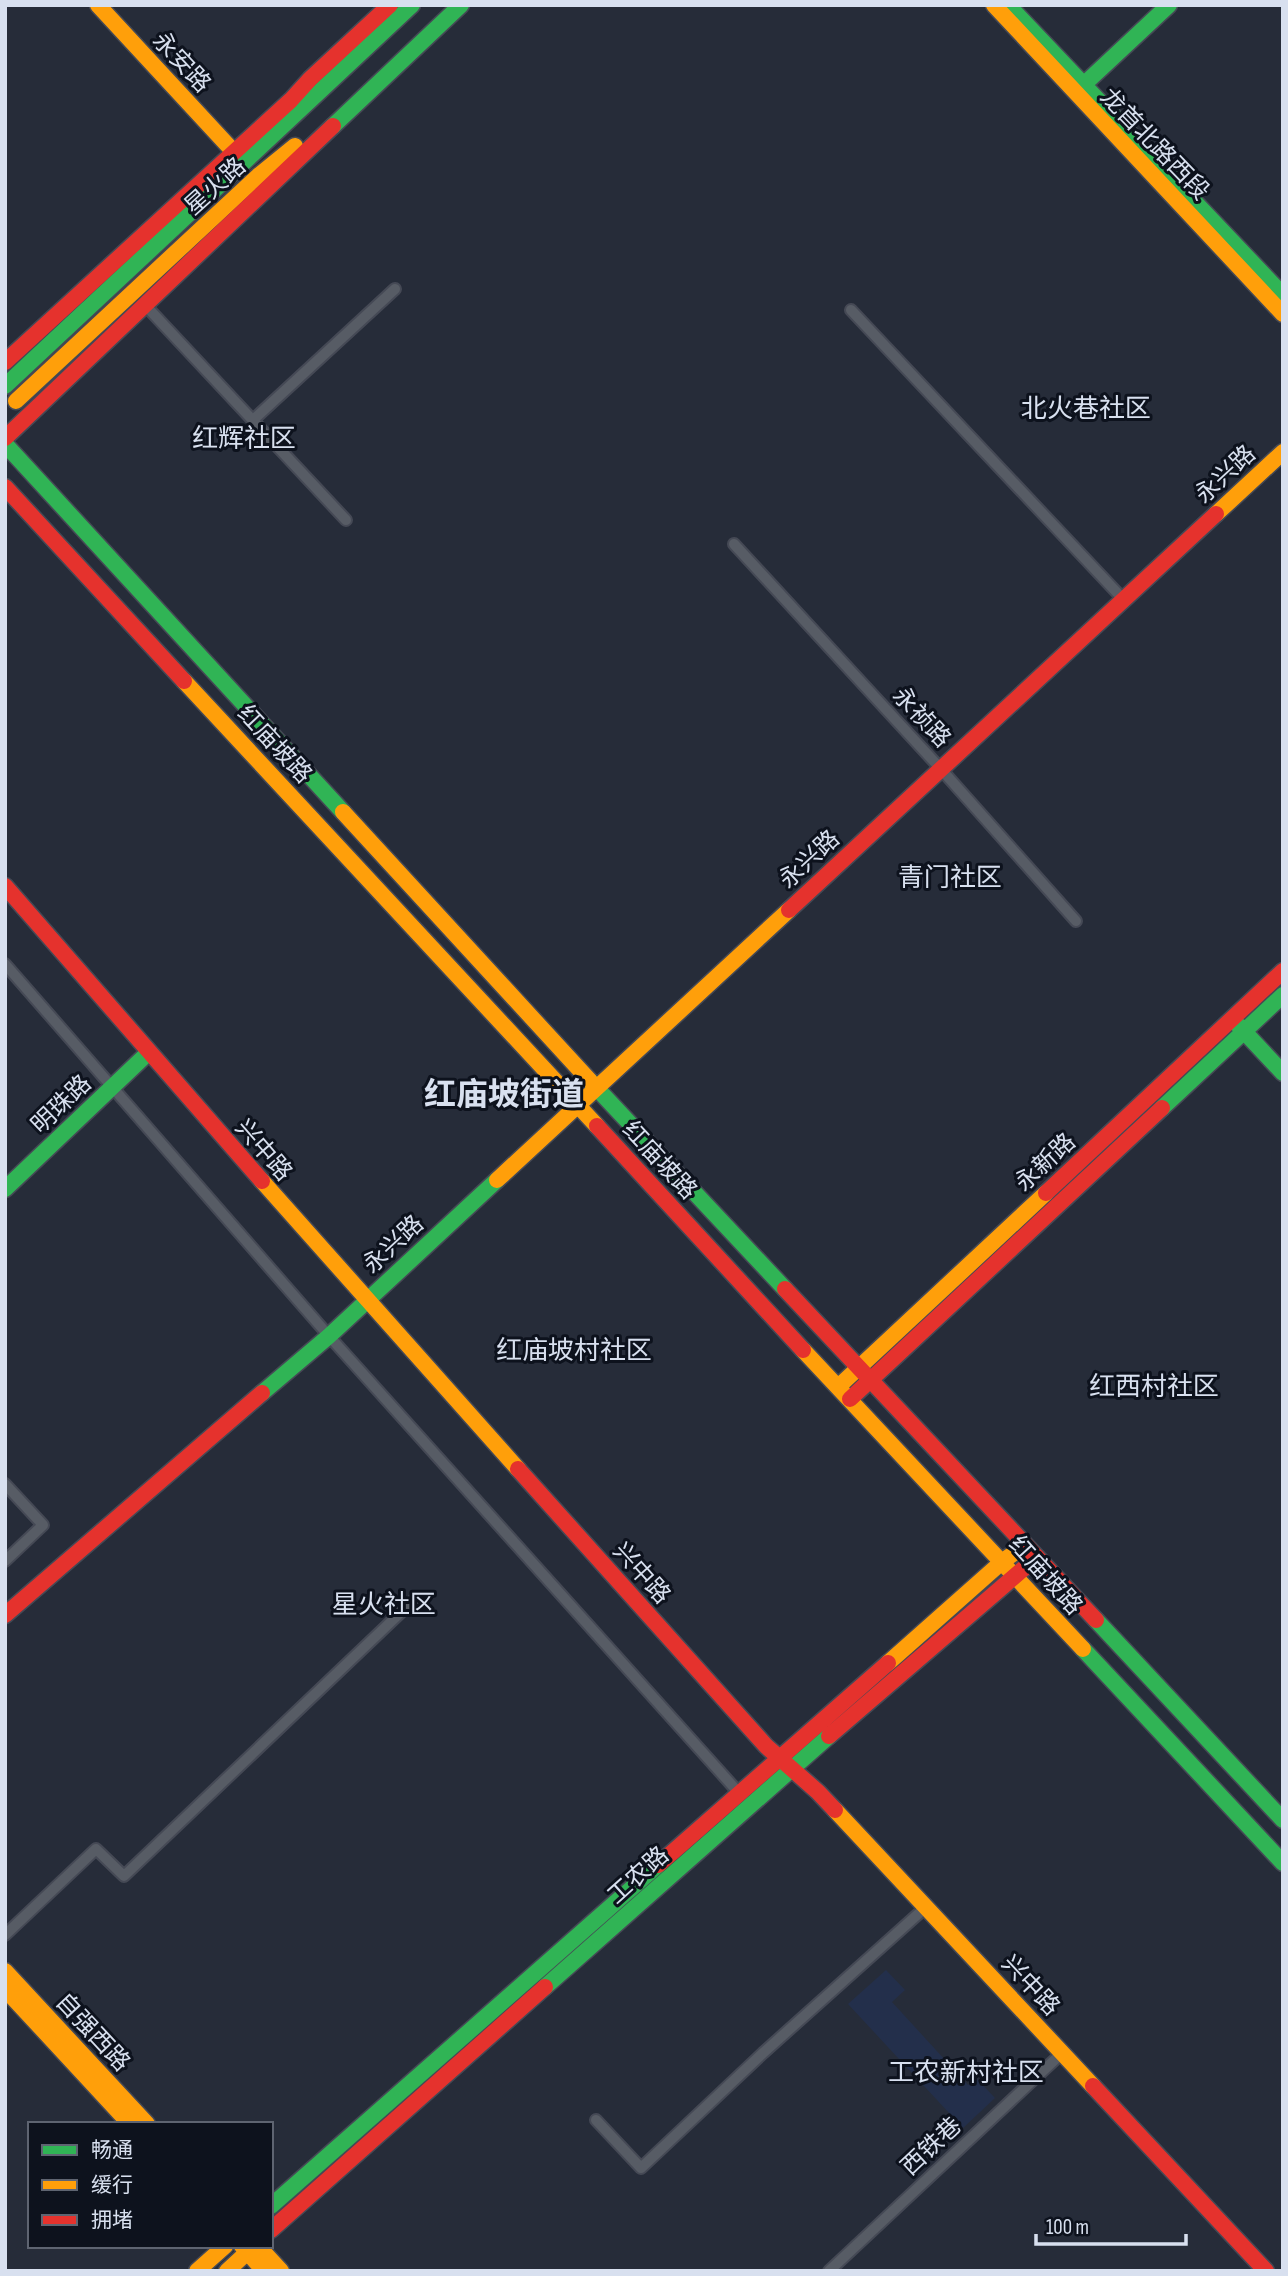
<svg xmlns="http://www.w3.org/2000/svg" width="1288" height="2276" font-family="'Sofia Sans Condensed','Noto Sans SC',sans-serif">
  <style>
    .built { fill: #232f4b }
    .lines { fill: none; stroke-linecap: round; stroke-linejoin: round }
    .street-casing { stroke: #454955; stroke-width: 14 }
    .fast-casing { stroke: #454955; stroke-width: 19 }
    .slow-casing { stroke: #454955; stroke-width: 19 }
    .jam-casing { stroke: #454955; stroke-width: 19 }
    .street { stroke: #575c65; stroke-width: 10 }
    .fast { stroke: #30b455; stroke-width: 16 }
    .slow { stroke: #ff9f0a; stroke-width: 16 }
    .jam { stroke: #e5322d; stroke-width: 16 }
    .labels { text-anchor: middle; stroke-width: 6; stroke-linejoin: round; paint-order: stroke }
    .street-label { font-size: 24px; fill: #d8e0ef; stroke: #0d121d }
    .neighbourhood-label { font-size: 26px; fill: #d8e0ef; stroke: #0d121d }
    .district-label { font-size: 32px; font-weight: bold; fill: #d8e0ef; stroke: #0d121d }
  </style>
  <rect width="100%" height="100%" fill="#262c39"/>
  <path class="built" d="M886,1970L905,1990L892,2002L968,2085L976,2078L995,2098L963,2128L848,2004Z"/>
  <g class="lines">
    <g class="street-casing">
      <path id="street" d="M146,306L346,520
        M851,310L1123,599
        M253,420L395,289
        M734,544L940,768L1076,921
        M5,964L329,1336L739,1793
        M5,1484L43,1525L5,1561
        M5,1935L96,1849L124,1876L417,1597
        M596,2120L641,2168L763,2053L926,1907
        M829,2271L1062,2053"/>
    </g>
    <g class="fast-casing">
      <path id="fast" d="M1008,5L1283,295
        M1078,90L1169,5
        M333,126L461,5
        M5,386L412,5
        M5,444L343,812
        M1238,1025L1283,1073
        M590,1081L785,1289
        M1162,1108L1283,995
        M5,1189L148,1053
        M262,1393L329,1336L497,1180
        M1096,1620L1283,1820
        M1083,1649L1283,1863
        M545,1987L829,1736
        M271,2206L658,1865"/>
    </g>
    <g class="slow-casing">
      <path id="slow" d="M98,5L233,151
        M994,5L1283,314
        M16,401L258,176L295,146
        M1216,514L1283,452
        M184,681L597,1126
        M343,812L590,1081
        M497,1180L789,910
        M262,1181L518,1469
        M803,1350L1083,1649
        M838,1387L1046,1193
        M888,1663L1003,1561L1024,1546
        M835,1810L1093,2086
        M5,1971L147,2124
        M5,1989L130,2124
        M242,2246L264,2271
        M258,2246L281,2271
        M197,2271L225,2246
        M227,2271L254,2246"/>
    </g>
    <g class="jam-casing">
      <path id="jam" d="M5,362L291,100L310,79L390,5
        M5,438L333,126
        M5,487L184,681
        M5,886L262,1181
        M789,910L1216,514
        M597,1126L803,1350
        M1046,1193L1283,971
        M785,1289L1096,1620
        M850,1399L1162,1108
        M518,1469L766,1746L818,1792L835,1810
        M5,1615L262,1393
        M829,1736L1037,1557
        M658,1865L888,1663
        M1093,2086L1266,2271
        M271,2230L545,1987"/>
    </g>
    <use href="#street" class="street"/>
    <use href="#fast" class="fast"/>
    <use href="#slow" class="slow"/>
    <use href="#jam" class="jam"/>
  </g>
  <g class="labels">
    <g class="street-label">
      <text transform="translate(182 62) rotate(47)" y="8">永安路</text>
      <text transform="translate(1155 144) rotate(46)" y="8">龙首北路西段</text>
      <text transform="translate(215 186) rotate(-42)" y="8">星火路</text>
      <text transform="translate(1225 474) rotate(-43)" y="8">永兴路</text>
      <text transform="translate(922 717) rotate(47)" y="8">永祯路</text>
      <text transform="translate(275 744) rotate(47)" y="8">红庙坡路</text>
      <text transform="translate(809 859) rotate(-43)" y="8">永兴路</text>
      <text transform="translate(61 1104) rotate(-44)" y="8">明珠路</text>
      <text transform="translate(264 1150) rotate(49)" y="8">兴中路</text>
      <text transform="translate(660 1160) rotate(47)" y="8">红庙坡路</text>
      <text transform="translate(1045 1162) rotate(-43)" y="8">永新路</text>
      <text transform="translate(393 1244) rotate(-43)" y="8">永兴路</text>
      <text transform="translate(642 1573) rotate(48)" y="8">兴中路</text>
      <text transform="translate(1046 1575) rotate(48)" y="8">红庙坡路</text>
      <text transform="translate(638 1875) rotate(-42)" y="8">工农路</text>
      <text transform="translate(1031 1985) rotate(47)" y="8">兴中路</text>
      <text transform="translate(93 2032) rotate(47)" y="8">自强西路</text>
      <text transform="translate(931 2146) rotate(-43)" y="8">西铁巷</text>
    </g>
    <g class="neighbourhood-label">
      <text x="1086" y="417">北火巷社区</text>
      <text x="244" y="447">红辉社区</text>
      <text x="950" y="886">青门社区</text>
      <text x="574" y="1359">红庙坡村社区</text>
      <text x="1154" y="1395">红西村社区</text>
      <text x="384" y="1613">星火社区</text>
      <text x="966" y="2081">工农新村社区</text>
    </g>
    <g class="district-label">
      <text x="504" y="1105">红庙坡街道</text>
    </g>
  </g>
  <rect width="1288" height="2276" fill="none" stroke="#d8e0ef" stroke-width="14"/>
  <rect x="28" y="2122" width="245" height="126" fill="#0d121d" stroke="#5e6471" stroke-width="2"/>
  <rect x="42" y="2145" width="35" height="10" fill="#30b455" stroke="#5e6471" stroke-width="2"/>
  <text x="91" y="2157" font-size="21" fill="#d8e0ef">畅通</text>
  <rect x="42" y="2180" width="35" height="10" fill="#ff9f0a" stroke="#5e6471" stroke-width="2"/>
  <text x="91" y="2192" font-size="21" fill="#d8e0ef">缓行</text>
  <rect x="42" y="2215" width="35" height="10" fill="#e5322d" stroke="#5e6471" stroke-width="2"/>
  <text x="91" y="2227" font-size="21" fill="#d8e0ef">拥堵</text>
  <path d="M1036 2234v10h150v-10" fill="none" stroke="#d8e0ef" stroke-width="3.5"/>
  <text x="1046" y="2234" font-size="21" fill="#d8e0ef" stroke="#0d121d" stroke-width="5" paint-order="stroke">100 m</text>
</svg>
